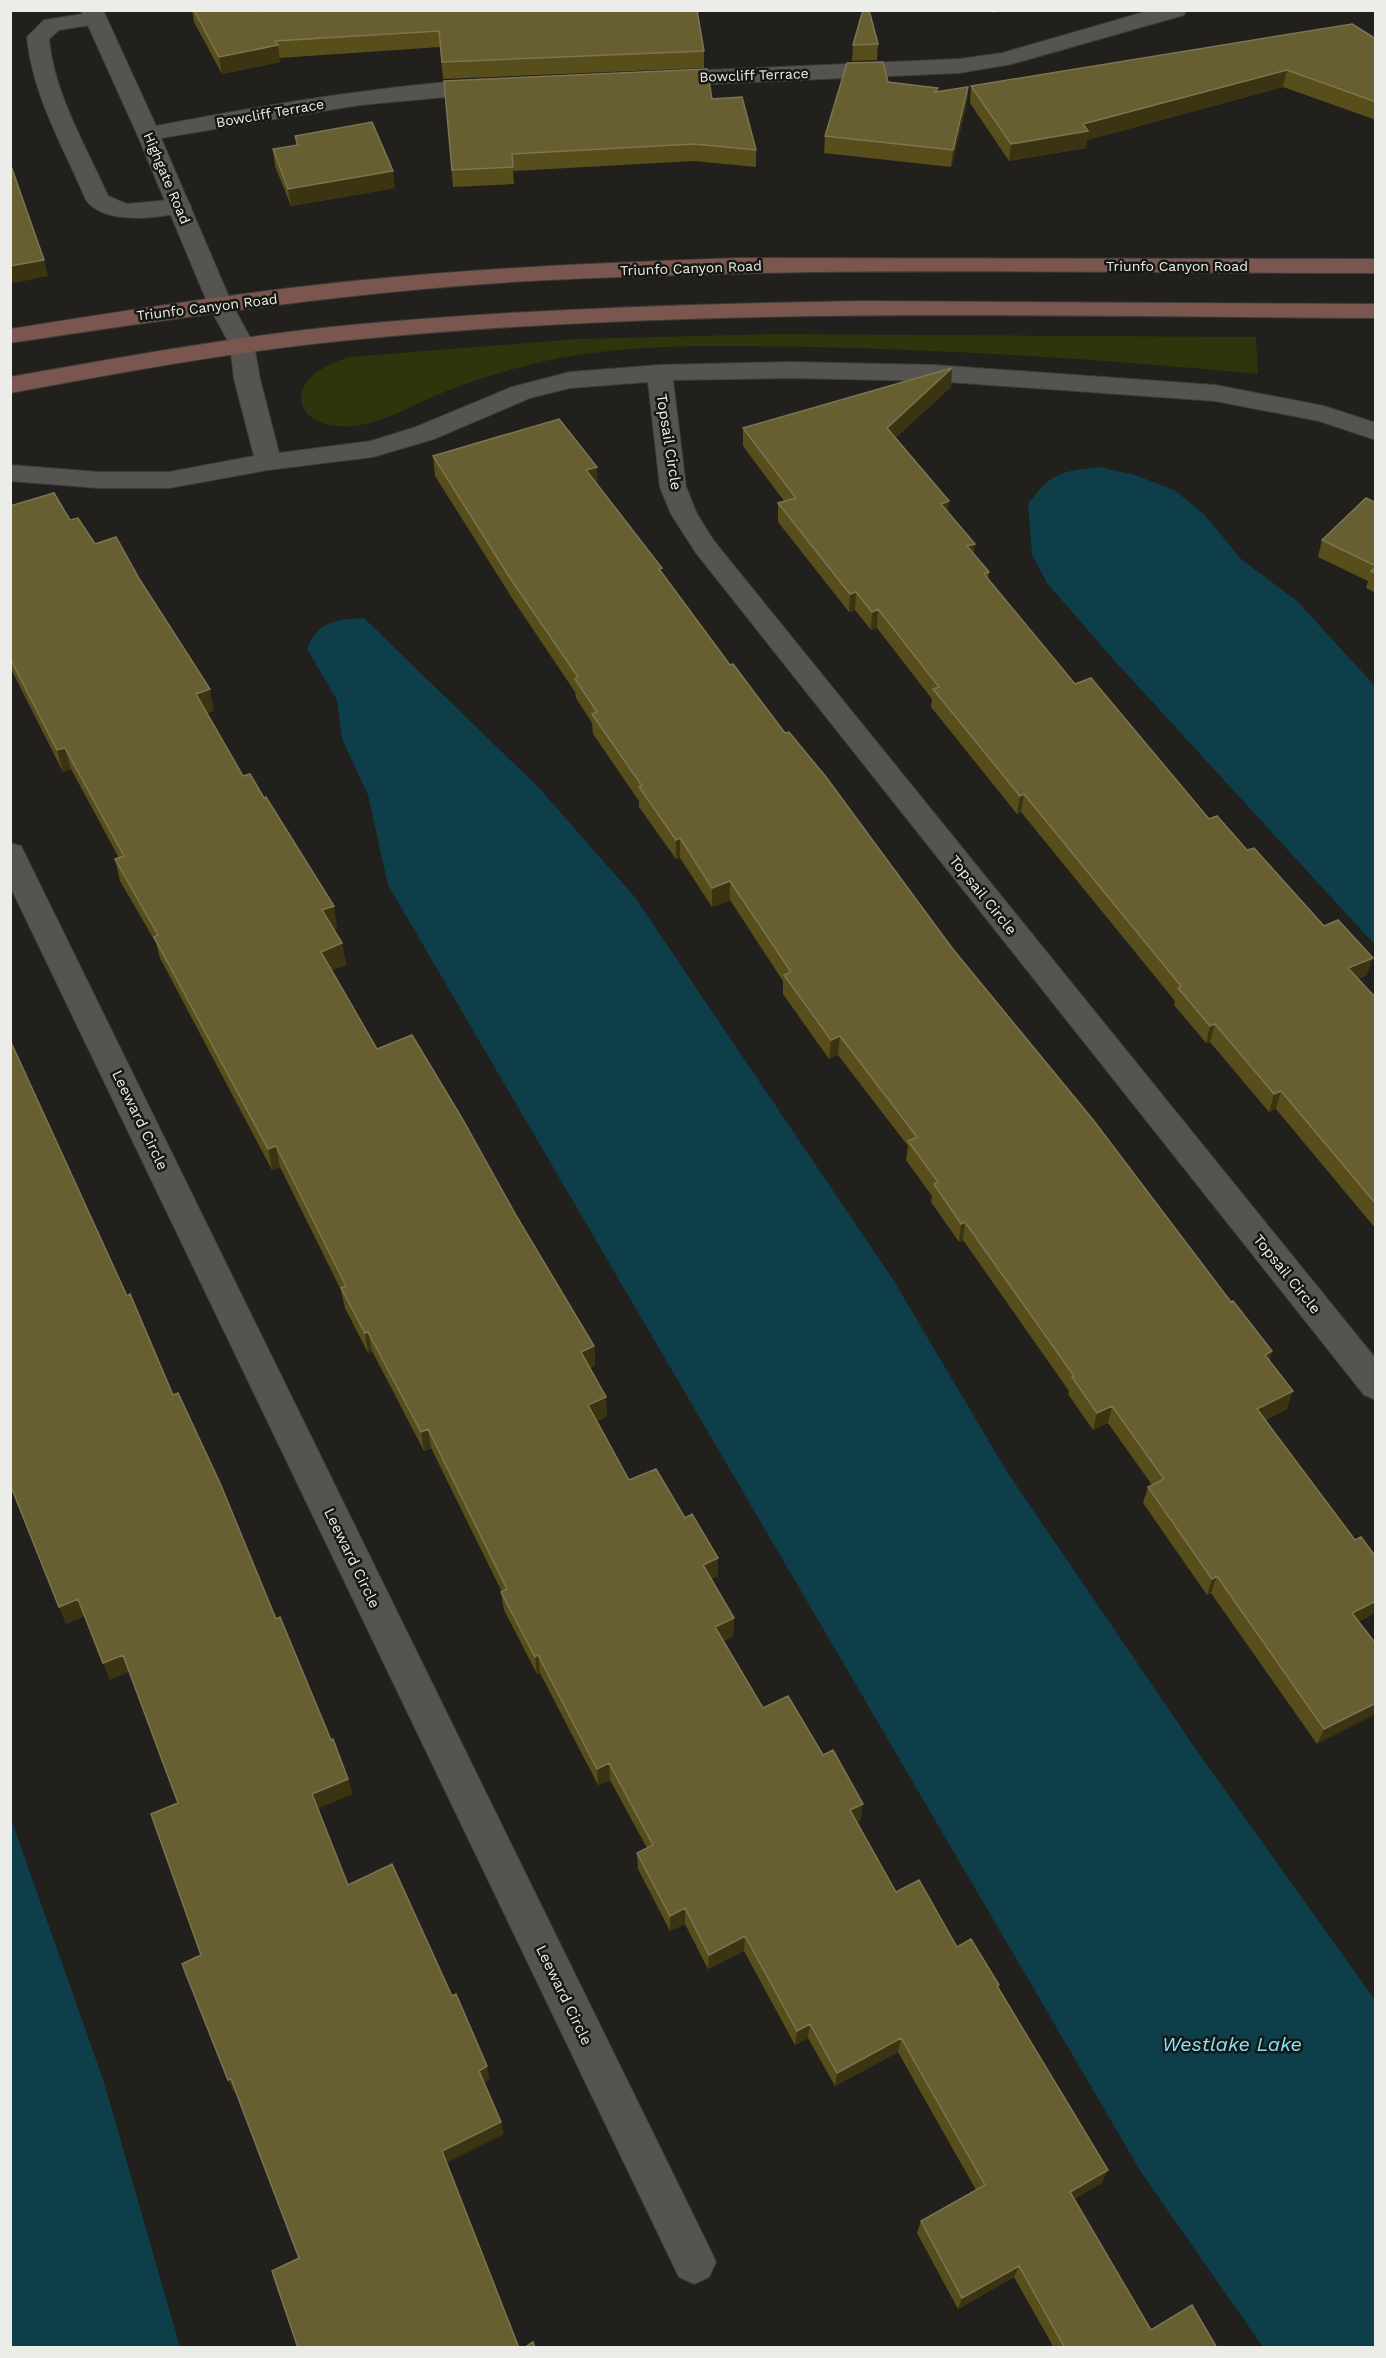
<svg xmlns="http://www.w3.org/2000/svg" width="1386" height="2358" font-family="'Work Sans',sans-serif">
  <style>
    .green { fill: #2e340b }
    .water { fill: #0e3e49 }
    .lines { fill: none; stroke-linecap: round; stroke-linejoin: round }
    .lane-casing { stroke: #3c3c39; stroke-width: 2 }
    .street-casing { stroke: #3c3c39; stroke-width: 2 }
    .secondary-casing { stroke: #3c3c39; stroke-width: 2 }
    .lane { fill: #555450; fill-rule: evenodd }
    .street { fill: #555450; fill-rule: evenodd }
    .secondary { fill: #7a564e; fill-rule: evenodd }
    .wall { fill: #574e1c }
    .shaded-wall { fill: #3b3413 }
    .building { fill: #675f32; stroke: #7c754f; stroke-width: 1.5 }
    .labels { text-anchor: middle; stroke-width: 5; stroke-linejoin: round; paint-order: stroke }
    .far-street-label { font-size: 14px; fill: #ecece9; stroke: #171713 }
    .street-label { font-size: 15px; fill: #ecece9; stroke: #171713 }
    .near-water-label { font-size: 20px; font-style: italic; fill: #86e3fb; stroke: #171713 }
  </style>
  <rect width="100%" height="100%" fill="#21201c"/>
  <path class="green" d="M773,334L1256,337L1258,374C1109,360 959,350 809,347C725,346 638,343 555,359C517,367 479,378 444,392C419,402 396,416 370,423C297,442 270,380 349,357L578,339Z"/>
  <path class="water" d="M1099,467L1135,475L1174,490L1203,513L1241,559L1297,601L1375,686V945L1113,659L1047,583L1032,554L1028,504C1052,472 1060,472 1099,467Z
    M364,618L540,789L634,896L894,1281L1007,1472L1193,1745L1375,2000V2347H1263L1141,2172L388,885L368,795L342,739L337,700L307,649C319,620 335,620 364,618Z
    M11,1819L103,2079L180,2347H11Z"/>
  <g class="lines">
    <g class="lane-casing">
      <path id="lane" d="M95,12L103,13L106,18L103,23L59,30L49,39C54,94 86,146 108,196L127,204L179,199L187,201L191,206L187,211C161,218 105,226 86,200C64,148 32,94 27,37L44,20Z"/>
    </g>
    <g class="street-casing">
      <path id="street" d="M81,10H103L156,126C266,105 377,86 489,79L497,81L500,86L497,91L489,93L360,105L161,138L232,304L254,345L260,379L279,453L371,441L416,427L512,387L570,372L660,365L790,362L934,365L1215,385L1324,406L1376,423V440L1319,421L1215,401L934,381L790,378L673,380L686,487L697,514L714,541L1376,1359V1400L1364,1395L696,553L671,514L660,487L648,382L570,388L530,398L434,439L373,457L268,470L169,488H99L10,481V465L99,472H169L254,456L234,379L230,345L208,304L137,134Z
        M1151,10H1186L1184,15L1012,64L959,73L663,86L655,84L652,79L655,74L663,72L959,59L1002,53Z
        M10,843L21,846L25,854L709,2247L716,2262L709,2277L694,2284L679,2277L10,886Z"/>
    </g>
    <g class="secondary-casing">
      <path id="secondary" d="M739,258L1376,259V273C1094,273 811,266 529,281C355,291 183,317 10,343V329C142,308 274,287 407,276C518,266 628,262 739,258Z
        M862,301L1376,304V318C1034,316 691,306 350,340C236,351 123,372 10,393V377C123,357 236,336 351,325C521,309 691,304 862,301Z"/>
    </g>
    <use href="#lane" class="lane"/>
    <use href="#street" class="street"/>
    <use href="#secondary" class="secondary"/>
  </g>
  <path class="wall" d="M192,10L258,12L704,51V68L443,79L440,47L279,58L280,62L222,74L194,22Z
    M984,10H997L995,13Z
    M1376,39V120L1283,87L1087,140L1086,148L1009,161L970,103L971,86Z
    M878,44L877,60L852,61L853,45Z
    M444,81L712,99L756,150V167L694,161L513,171L514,184L453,187Z
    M888,82L938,92L968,87L967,103L951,167L824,153L825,136Z
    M295,136L395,188L291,206L275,166L273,149L296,145Z
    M952,368L951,387L895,438L948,512L973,554L989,572L988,579L1075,684L1209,819L1247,850L1367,975L1358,979L1376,998V1229L1276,1109L1269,1112L1210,1042L1206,1043L1174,1005L1175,1001L1021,812L1017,814L931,707L932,699L877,628L871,630L855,610L849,612L778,522V503L784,501L743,446V428Z
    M433,456L598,485L730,665L1231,1302L1272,1351L1269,1361L1287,1409L1265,1420L1359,1622L1376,1644L1317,1744L1211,1593L1207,1595L1143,1503L1148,1487L1152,1485L1108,1423L1093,1430L1068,1394L1069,1391L963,1240L959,1242L931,1202L932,1196L906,1160L908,1146L838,1055L829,1059L783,994V981L730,900L712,907L680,858L676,859L639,807V801L593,734L592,723L576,698L575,692L512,598L435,476Z
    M1376,503V593L1366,588L1368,581L1318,557L1322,540Z
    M10,506L70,520L95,544L214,711L207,713L243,776L337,928L333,929L342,943L346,965L332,970L377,1049L517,1217L594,1346L595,1366L590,1368L607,1416L597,1421L629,1480L685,1518L718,1558V1576L711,1579L734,1618L733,1636L723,1641L763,1708L861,1820L857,1822L896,1892L957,1947L999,1988L1102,2183L1074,2199L1151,2330L1217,2348H1054L1014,2277L958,2309L917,2233L921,2221L976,2190L898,2052L835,2086L808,2038L795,2045L744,1951L708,1969L685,1924L670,1931L638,1869L637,1853L647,1848L610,1780L598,1785L540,1673L537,1674L504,1610L501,1592H502L431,1448L424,1451L372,1351L368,1353L345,1308L341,1290L280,1167L272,1170L160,958L156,943L120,881L115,859L119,858L71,769L63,772L10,667Z"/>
  <path class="shaded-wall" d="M278,45L280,62L222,74L219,57Z
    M1287,70L1283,87L1087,140L1086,148L1009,161L1011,144Z
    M968,87L967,103L951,167L953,150Z
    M393,171L395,188L291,206L288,189Z
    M44,260L48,276L10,284V266Z
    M952,368L951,387L886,446L887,428Z
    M597,467L598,487L586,470Z
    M949,501L947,520L941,504Z
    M975,544L973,562L967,546Z
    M856,592L855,610L849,612L850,594Z
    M878,609L877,628L871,630L872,612Z
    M210,689L214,711L200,715L196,694Z
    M65,748L71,769L63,772L57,750Z
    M1024,794L1021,812L1017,814L1020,796Z
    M680,838V858L676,859V840Z
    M730,881V900L712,907V888Z
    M334,906L337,928L325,932L322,910Z
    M342,943L346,965L325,973L321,952Z
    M1373,958L1367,975L1342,985L1348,968Z
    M1215,1024L1210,1042L1206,1043L1210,1026Z
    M840,1036L838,1055L829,1059L831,1040Z
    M1281,1091L1276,1109L1269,1112L1274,1094Z
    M276,1146L280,1167L272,1170L268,1149Z
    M965,1222L963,1240L959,1242L961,1224Z
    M368,1332L372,1351L368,1353L365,1333Z
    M594,1346L595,1366L582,1372L581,1352Z
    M1272,1351L1266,1369L1265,1355Z
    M1293,1391L1287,1409L1251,1426L1257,1409Z
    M606,1397L607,1416L589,1424L588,1405Z
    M1112,1406L1108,1423L1093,1430L1097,1413Z
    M428,1429L431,1448L424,1451L421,1432Z
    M718,1558V1576L703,1583V1565Z
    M1217,1576L1211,1593L1207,1595L1212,1579Z
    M78,1599L85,1616L66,1624L59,1607Z
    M1376,1601V1613L1345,1629L1352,1613Z
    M734,1618L733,1636L715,1645V1627Z
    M123,1655L129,1672L110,1680L103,1663Z
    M538,1655L540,1673L537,1674L535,1657Z
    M1376,1703V1714L1317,1744L1324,1729Z
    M609,1763L610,1780L598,1785L597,1769Z
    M348,1779L353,1794L317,1809L312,1794Z
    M863,1804L861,1820L848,1826L850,1810Z
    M685,1908V1924L670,1931V1916Z
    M745,1936L744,1951L708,1969L709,1955Z
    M810,2024L808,2038L795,2045L797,2031Z
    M901,2038L898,2052L835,2086L837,2073Z
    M487,2066L490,2079L482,2084L479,2071Z
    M231,2079L237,2092L234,2093L228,2080Z
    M501,2122L504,2134L446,2163L442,2151Z
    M1108,2170L1102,2183L1064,2205L1070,2192Z
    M1019,2266L1014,2277L958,2309L962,2298Z"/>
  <path class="building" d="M194,10H257L258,12L263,10H697L704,51L442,62L439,31L275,41L278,45L219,57Z
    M863,10H869L878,44L853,45Z
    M1352,24L1376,39V102L1287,70L1083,124L1088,131L1011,144L971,86Z
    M883,62L888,82L938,88L935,92L968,87L953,150L825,136L847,63Z
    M707,69L712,99L742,97L756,150L694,144L512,154L513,167L452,170L444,81Z
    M372,122L393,171L288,189L273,149L298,145L295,136Z
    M10,163L44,260L10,266Z
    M952,368L887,428L949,501L941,504L975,544L967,546L989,572L984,574L1075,684L1091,678L1209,819L1217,816L1247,850L1254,848L1324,926L1338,920L1373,958L1348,968L1376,998V1204L1281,1091L1274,1094L1215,1024L1210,1026L1178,988L1181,986L1024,794L1020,796L933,689L939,687L878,609L872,612L856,592L850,594L778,503L796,498L743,428Z
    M559,419L597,467L586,470L662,568L659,569L730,665L733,664L785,733L789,732L826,777L952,948L1094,1121L1231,1302L1233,1301L1272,1351L1265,1355L1293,1391L1257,1409L1355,1540L1361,1537L1376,1557V1601L1352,1613L1376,1644V1703L1324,1729L1217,1576L1212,1579L1148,1487L1164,1479L1112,1406L1097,1413L1072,1377L1074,1376L965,1222L961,1224L934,1184L938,1182L908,1141L917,1137L840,1036L831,1040L784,975L791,972L730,881L712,888L680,838L676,840L639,787L642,786L592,714L597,712L575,679L578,677L510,578L433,456Z
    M54,493L70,520L78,518L95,544L116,537L140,580L210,689L196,694L243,776L250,774L264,798L266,797L334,906L322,910L342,943L321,952L377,1049L412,1035L463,1120L517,1217L594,1346L581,1352L606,1397L588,1405L629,1480L656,1469L685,1518L692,1514L718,1558L703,1565L734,1618L715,1627L763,1708L788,1696L823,1755L833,1750L863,1804L850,1810L896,1892L919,1880L957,1947L971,1939L999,1985L997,1986L1108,2170L1070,2192L1151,2330L1192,2305L1217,2348H1065L1019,2266L962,2298L921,2221L985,2185L901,2038L837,2073L810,2024L797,2031L745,1936L709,1955L685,1908L670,1916L637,1853L653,1845L609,1763L597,1769L538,1655L535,1657L501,1592L507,1589L428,1429L421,1432L368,1332L365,1333L341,1288L346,1286L276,1146L268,1149L154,937L158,935L115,859L124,856L65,748L57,750L10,658V506Z
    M1366,498L1376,503V566L1322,540Z
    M1376,567V574L1371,571Z
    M10,1040L127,1296L130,1294L173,1395L178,1393L220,1483L276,1619L280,1617L331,1740L333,1739L348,1779L312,1794L348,1885L392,1864L452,1996L456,1994L487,2066L479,2071L501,2122L442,2151L519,2348H298L272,2271L299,2258L231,2079L228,2080L182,1964L201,1955L151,1814L178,1803L123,1655L103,1663L78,1599L59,1607L10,1484Z
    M533,2342L535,2348H524Z"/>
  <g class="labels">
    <g class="far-street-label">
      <text transform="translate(754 75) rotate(-2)" y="5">Bowcliff Terrace</text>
      <text transform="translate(270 113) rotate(-10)" y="5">Bowcliff Terrace</text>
      <text transform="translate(167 178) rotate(67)" y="5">Highgate Road</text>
      <text x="1177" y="271">Triunfo Canyon Road</text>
      <text transform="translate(691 268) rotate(-2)" y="5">Triunfo Canyon Road</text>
      <text transform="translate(207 307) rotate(-7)" y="5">Triunfo Canyon Road</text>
    </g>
    <g class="street-label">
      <text transform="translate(669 442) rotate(81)" y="5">Topsail Circle</text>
      <text transform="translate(983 895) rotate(51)" y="5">Topsail Circle</text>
      <text transform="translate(140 1120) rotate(64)" y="5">Leeward Circle</text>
      <text transform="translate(1287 1274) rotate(51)" y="5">Topsail Circle</text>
      <text transform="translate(352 1558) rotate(64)" y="5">Leeward Circle</text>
      <text transform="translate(564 1995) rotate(64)" y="5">Leeward Circle</text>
    </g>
    <g class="near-water-label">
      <text x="1232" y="2051">Westlake Lake</text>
    </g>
  </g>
  <rect width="1386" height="2358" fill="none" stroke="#ecece9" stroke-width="24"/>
</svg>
